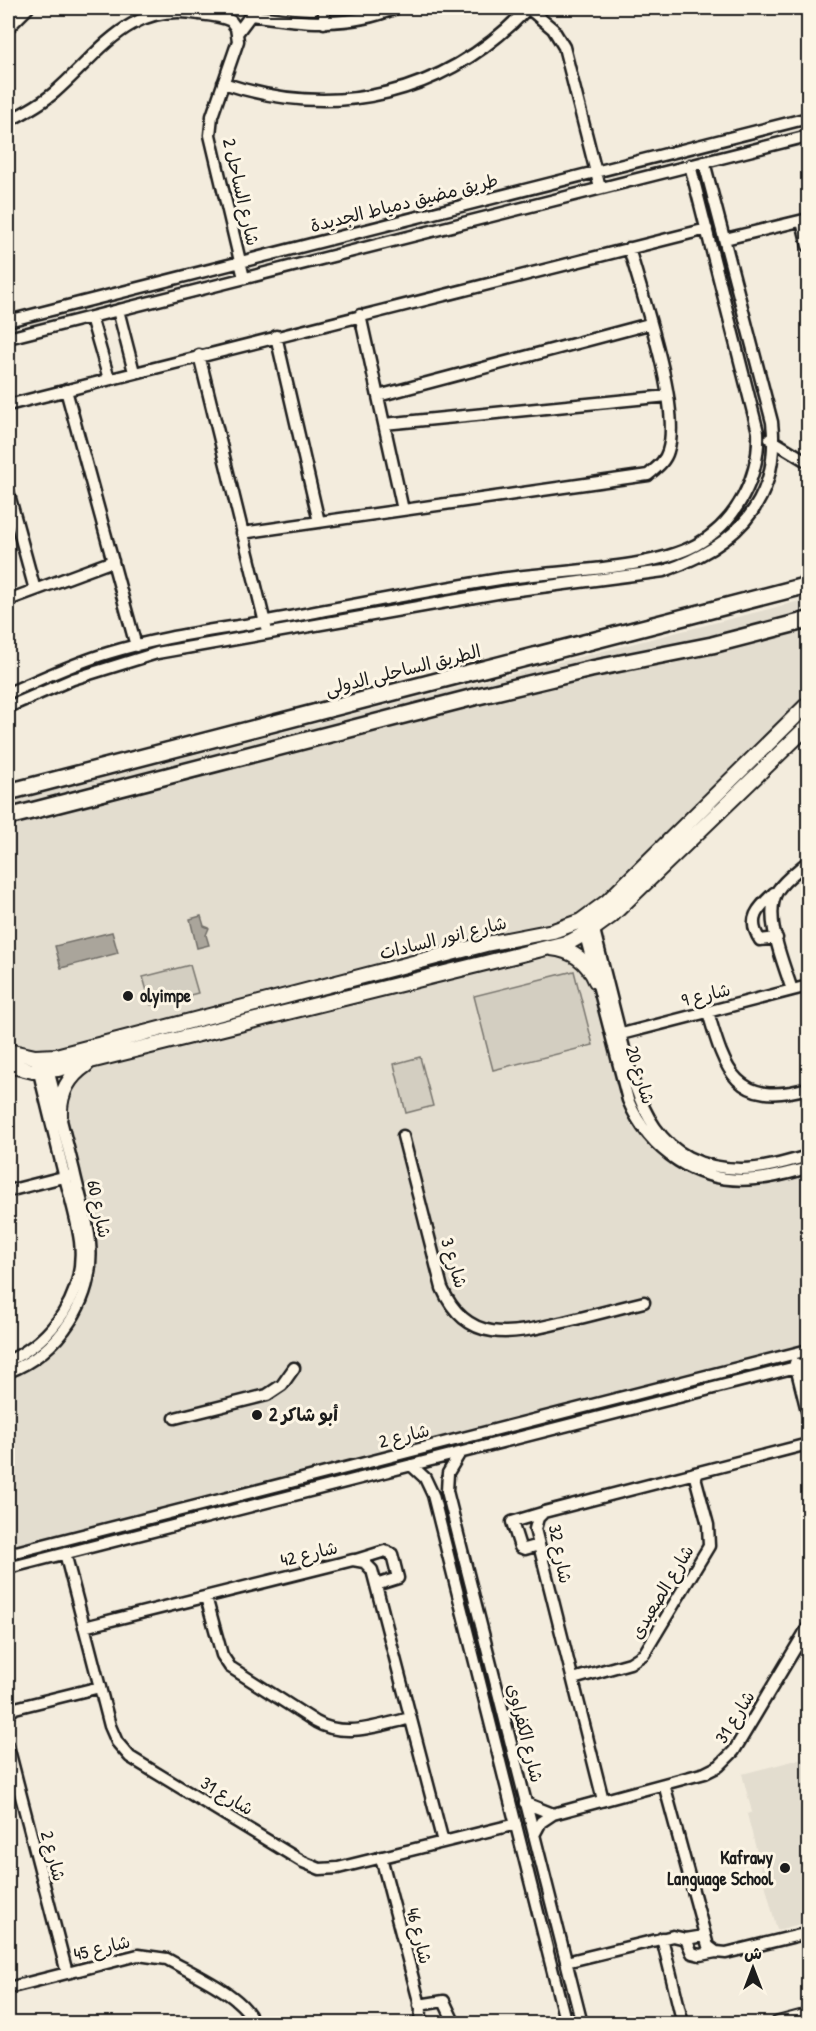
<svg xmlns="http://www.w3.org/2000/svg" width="816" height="2031" font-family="'Patrick Hand','Playpen Sans Arabic',sans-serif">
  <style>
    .built { fill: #e3ddcf }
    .green { fill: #d3cec1; stroke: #78756e; stroke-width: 1.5 }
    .water { fill: #aaa59b; stroke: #716e68; stroke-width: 1.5 }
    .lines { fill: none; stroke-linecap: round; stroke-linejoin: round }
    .minor-casing { stroke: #1c1c1c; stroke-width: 15 }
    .major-casing { stroke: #1c1c1c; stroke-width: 18 }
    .highway-casing { stroke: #1c1c1c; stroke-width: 20 }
    .minor { stroke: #fcf5e5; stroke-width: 10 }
    .major { stroke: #fcf5e5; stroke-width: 14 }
    .highway { stroke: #fcf5e5; stroke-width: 15 }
    .poi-dot { fill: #1c1c1c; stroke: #fcf5e5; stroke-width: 2 }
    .labels { text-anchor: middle; stroke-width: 6; stroke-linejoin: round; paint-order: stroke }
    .street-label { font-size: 18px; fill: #1c1c1c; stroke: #fcf5e5 }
    .poi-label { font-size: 18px; font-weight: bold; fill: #1c1c1c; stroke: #fcf5e5; text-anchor: start }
  </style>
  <rect width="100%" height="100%" fill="#f3ecdd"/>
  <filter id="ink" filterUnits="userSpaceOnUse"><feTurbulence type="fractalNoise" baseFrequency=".0167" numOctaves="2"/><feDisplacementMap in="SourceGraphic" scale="12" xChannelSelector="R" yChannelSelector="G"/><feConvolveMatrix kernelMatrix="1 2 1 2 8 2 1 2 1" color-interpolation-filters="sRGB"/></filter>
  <g filter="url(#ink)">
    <path class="built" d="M808,599V714L605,915L589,926L631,1093L649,1128L717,1172L757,1174L808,1163V1357L8,1561V1366L30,1355L53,1336L66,1320L84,1275L42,1066L8,1059V802Z
      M808,1757V1922L777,1930L747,1814L752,1812L742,1774Z"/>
    <path class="green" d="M190,965L198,993L151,1005L143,977Z
      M574,971L593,1045L493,1070L474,996Z
      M420,1057L433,1106L406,1113L394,1064Z"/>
    <path class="water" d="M201,916L204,926L209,928L206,935L209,945L197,948L190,919Z
      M112,932L118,953L61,968L55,946Z"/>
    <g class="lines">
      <g class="minor-casing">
        <path id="minor" d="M324,8V23
          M528,8L553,29L564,47L600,188
          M252,15C302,23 349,28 396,8
          M8,28L28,8
          M238,32L256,8
          M223,83C337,121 446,95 528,8
          M8,121C24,113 41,104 55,92C100,53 129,1 199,14C209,15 222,16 231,21L236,28L238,41L212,116L210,135L244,278
          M802,221L808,246
          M725,239L808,219
          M118,310L134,372
          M360,315L403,510
          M91,317L109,379
          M8,321L808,118
          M276,336L319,522
          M8,338L808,136
          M199,355L266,627
          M66,390L136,646
          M378,396L649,324
          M8,405L707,229
          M384,424L668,396
          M770,439L808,462
          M8,491L35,590
          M242,533L648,475C656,468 665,462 668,451C682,409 642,295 629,248
          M8,600L113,561
          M8,693C41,679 74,663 108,653C162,636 218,630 273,620C349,606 424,591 500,579C557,570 647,571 696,545C736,523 760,477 758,432L690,165
          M8,707L73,679L157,653L503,592L664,571C736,546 781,501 772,422L704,162
          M774,893C758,908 746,919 760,940L777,938
          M592,922C601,958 610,993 619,1029C637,1099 652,1168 741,1169C764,1169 787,1162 808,1156
          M583,927L628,1100C649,1151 698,1185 755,1179C773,1178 791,1172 808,1168
          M792,990C784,964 762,915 778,890C785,879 799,870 808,861
          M708,1012C725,1071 736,1108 808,1088
          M614,1036L808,986
          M403,1136L442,1288C468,1348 517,1333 568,1321C593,1315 619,1308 644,1302
          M8,1191L71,1175
          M8,1361C54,1339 86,1294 80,1241C77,1219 70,1196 64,1174C55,1137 46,1100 37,1064
          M795,1363L808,1415
          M8,1372C60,1352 95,1299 90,1243C88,1219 79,1195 74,1171C65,1136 56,1100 47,1065
          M175,1418L267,1395L282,1385L294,1368
          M460,1453L448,1473L447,1491L582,2024
          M411,1465L425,1478L433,1495L566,2024
          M539,1545L525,1549L520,1547L512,1522L542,1513
          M65,1553L110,1726L117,1742L130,1757L303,1862L320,1869L338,1868L516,1824
          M8,1554L808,1350
          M356,1560L385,1551L392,1554L398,1578L376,1585
          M8,1568L808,1364
          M206,1597L222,1655L230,1667L316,1722C345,1739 380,1725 411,1718
          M84,1627L353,1560L364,1562L372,1570L443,1842
          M573,1679L630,1663L644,1654L709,1546L708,1525L694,1473
          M8,1714L15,1708L100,1687
          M8,1746L67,1973
          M664,1784L708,1946L716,1952L726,1953L808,1933
          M603,1800L535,1529L538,1518L544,1512L808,1444
          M525,1803L553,1814
          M534,1835L541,1822L553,1814L705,1773L719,1766L734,1751L808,1627
          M381,1857L421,2009L420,2024
          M662,1938L683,2024
          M686,1939L692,1953L700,1955L716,1952
          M566,1962L673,1936L686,1939L704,1936
          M8,1988L138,1955L167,1959C191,1973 246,1996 254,2024
          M419,2005L444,2001L452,2018"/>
      </g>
      <g class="major-casing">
        <path id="major" d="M551,948C573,950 588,962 596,981
          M8,1051L35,1057L56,1056L486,944L553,931L581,921L607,902L808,704
          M8,1065L33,1071L58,1069L570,942L593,929L611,916L808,726
          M60,1116C59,1094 68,1077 86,1065
          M778,2024L808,2016"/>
      </g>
      <g class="highway-casing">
        <path id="highway" d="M8,792L808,585
          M8,817L474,697L591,669L712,645L808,620"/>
      </g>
      <use href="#minor" class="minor"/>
      <use href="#major" class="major"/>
      <use href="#highway" class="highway"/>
    </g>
  </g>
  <g class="poi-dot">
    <circle cx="128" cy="996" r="6"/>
    <circle cx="257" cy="1415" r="6"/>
    <circle cx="785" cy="1868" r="6"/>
  </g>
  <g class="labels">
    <g class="street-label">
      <text transform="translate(241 192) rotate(77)" y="6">شارع الساحل 2</text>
      <text transform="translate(404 203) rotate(-14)" y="6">طريق مضيق دمياط الجديدة</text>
      <text transform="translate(403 670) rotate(-14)" y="6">الطريق الساحلى الدولى</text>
      <text transform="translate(443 938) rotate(-14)" y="6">شارع انور السادات</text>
      <text transform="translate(706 995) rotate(-14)" y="6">شارع 9</text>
      <text transform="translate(640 1075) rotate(73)" y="6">شارع 20</text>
      <text transform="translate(99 1209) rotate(78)" y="6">شارع 60</text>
      <text transform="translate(454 1263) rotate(73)" y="6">شارع 3</text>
      <text transform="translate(404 1436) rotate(-14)" y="6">شارع 2</text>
      <text transform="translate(309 1554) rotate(-14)" y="6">شارع 42</text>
      <text transform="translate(560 1554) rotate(79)" y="6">شارع 32</text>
      <text transform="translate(662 1592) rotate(-59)" y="6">شارع الصعيدى</text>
      <text transform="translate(735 1717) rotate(-58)" y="6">شارع 31</text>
      <text transform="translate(525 1733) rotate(76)" y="6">شارع الكفراوى</text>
      <text transform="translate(227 1796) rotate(31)" y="6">شارع 31</text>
      <text transform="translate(53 1856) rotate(75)" y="6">شارع 2</text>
      <text transform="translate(419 1936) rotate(76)" y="6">شارع 46</text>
      <text transform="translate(102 1948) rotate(-14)" y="6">شارع 45</text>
    </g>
    <g class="poi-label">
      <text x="140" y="1002">olyimpe</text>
      <text x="269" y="1421">أبو شاكر 2</text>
      <text x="773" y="1864" text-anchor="end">Kafrawy<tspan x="773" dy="21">Language School</tspan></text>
    </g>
  </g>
  <rect width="816" height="2031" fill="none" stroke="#fcf5e5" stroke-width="30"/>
  <rect x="15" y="15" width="786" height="2001" fill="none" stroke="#1c1c1c" stroke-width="2" filter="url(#ink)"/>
  <g transform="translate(753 1968)" stroke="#fcf5e5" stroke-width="4.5" paint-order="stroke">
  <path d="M0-4.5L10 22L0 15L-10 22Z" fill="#1c1c1c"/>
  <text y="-9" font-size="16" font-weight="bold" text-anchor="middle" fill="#1c1c1c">ش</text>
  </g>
</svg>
